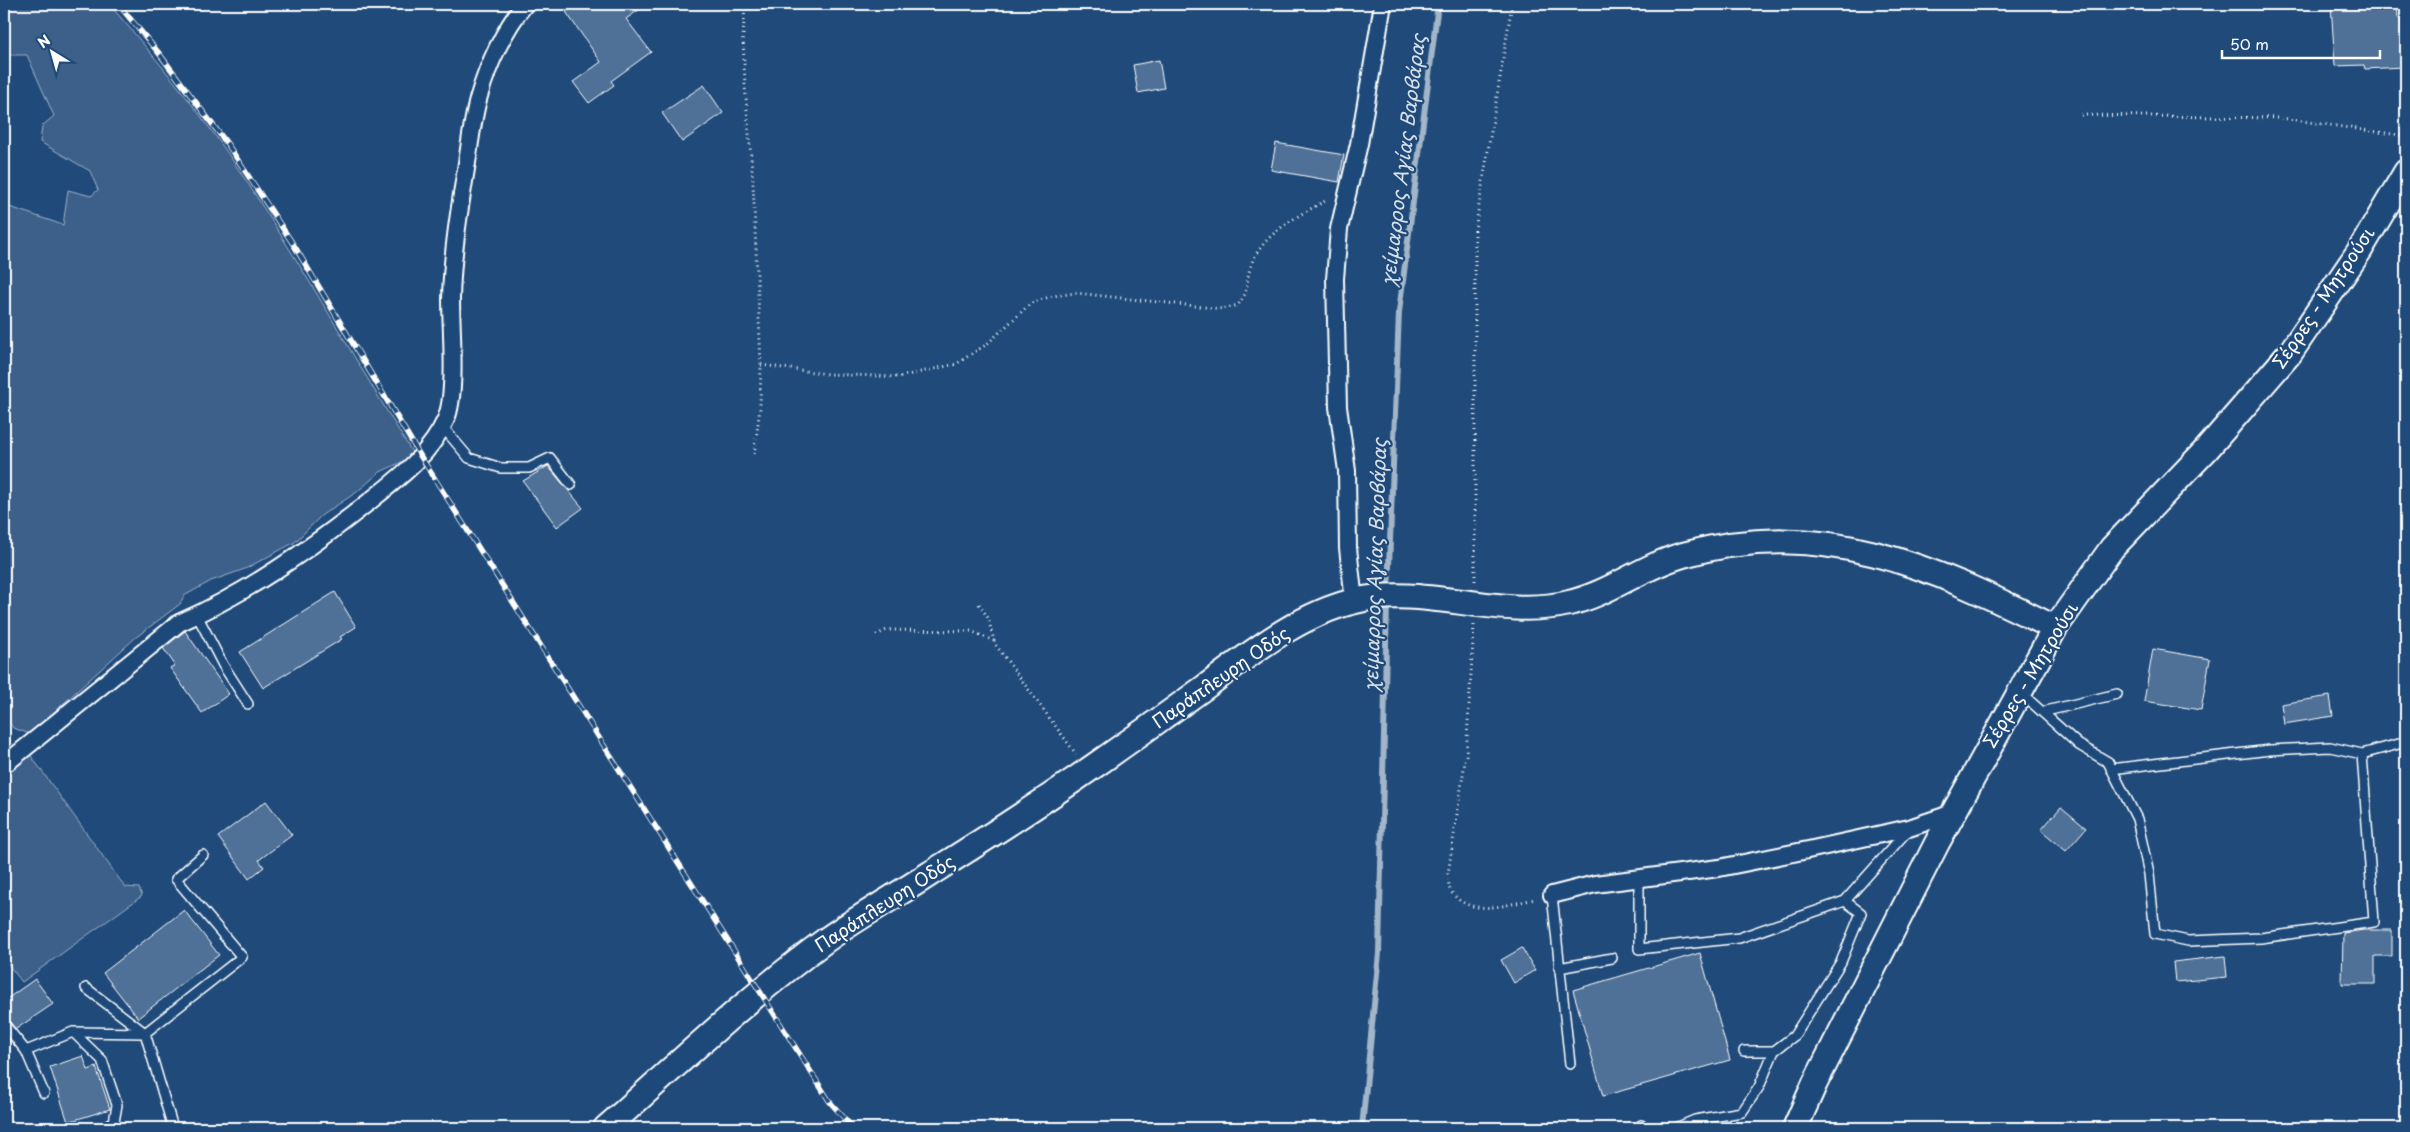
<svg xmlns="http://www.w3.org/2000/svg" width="2410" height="1132" font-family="'Playpen Sans',sans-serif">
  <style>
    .green { fill: #3c618b; stroke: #9eb0c5 }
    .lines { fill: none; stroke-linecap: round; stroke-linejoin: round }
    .stream { stroke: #a3b5c8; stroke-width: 6 }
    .building { fill: #507197; stroke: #fff }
    .lane-casing { stroke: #fff; stroke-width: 12 }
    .street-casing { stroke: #fff; stroke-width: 20 }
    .secondary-casing { stroke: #fff; stroke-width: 28 }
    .path { stroke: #fff; stroke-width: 3; stroke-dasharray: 1 4; stroke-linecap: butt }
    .lane { stroke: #1f4a7a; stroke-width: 9 }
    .street { stroke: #1f4a7a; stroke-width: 16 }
    .secondary { stroke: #1f4a7a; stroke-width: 24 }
    .rail-casing { stroke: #fff; stroke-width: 5.5 }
    .rail { stroke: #1f4a7a; stroke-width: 4; stroke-dasharray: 11; stroke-linecap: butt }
    .labels { text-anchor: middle; stroke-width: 4.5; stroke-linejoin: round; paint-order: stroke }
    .street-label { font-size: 18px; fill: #fff; stroke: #1f4a7a }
    .water-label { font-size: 19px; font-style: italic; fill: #d8e0e8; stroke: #1f4a7a }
  </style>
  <rect width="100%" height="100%" fill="#1f4a7a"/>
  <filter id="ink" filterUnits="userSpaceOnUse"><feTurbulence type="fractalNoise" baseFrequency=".02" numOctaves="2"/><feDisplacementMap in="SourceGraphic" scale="10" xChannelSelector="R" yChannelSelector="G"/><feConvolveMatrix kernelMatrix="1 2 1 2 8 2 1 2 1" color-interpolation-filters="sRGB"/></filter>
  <g filter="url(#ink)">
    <path class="green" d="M4,4H109C151,52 192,102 229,155C294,251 351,353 412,452L404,461L380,472L357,492L322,515L295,542L245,569L211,581L184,596L180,604L135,638L30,734L13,728L4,714V205L63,225L68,190L91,196L98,190L90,171L40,142L42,126L54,116L27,55H9L4,39Z
      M29,753L125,887L139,888L142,896L22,982L4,959V774Z"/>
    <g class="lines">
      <path class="stream" d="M1388,592L1399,312L1438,4
        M1362,1128L1379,953L1387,602"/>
    </g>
    <path class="building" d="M577,4H647L626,19L651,52L611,81L614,85L589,103L573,82L601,62L566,12Z
      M2331,4H2397L2398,18H2401L2403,67L2365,69L2364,65L2335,66Z
      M1159,60L1164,88L1138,93L1133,65Z
      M704,85L723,113L682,142L662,113Z
      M1276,143L1344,155L1339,182L1271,170Z
      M548,466L583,508L557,527L523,481Z
      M335,592L356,627L340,637L342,639L263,688L240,652Z
      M185,631L229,694L202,713L170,668L175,665L163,648Z
      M2153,649L2210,659L2201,710L2144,701Z
      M2330,696L2333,716L2284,724L2281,704Z
      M266,801L292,835L259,860L264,867L249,879L218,837Z
      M2061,807L2086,828L2066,851L2041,830Z
      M184,910L219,955L138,1018L103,973Z
      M2364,930H2392V956H2375V984H2342L2343,933Z
      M1522,948L1535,970L1514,983L1501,960Z
      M1700,953L1730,1060L1603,1096L1573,990Z
      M2225,956L2227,977L2175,982L2173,962Z
      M35,979L53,1004L16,1029L8,1020L4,1018V1001Z
      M83,1056L88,1070L96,1067L110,1109L68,1122L50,1067Z"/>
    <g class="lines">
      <g class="lane-casing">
        <path id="lane" d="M442,426L469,458L501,468H529L550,458L571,485
          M197,615L223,665L248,704
          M2021,693L2079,745L2108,762L2137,819L2149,874L2155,934L2188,941L2261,938L2374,922L2362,754
          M2042,712L2117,694
          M2111,769L2270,750L2330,747L2362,754L2406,742
          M1639,878V949L1739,938L1845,901L1861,913L1841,962L1794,1036L1774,1051H1744
          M1552,895L1570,1064
          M1845,901L1908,830
          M1559,968L1612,958
          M86,988L145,1033L242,957L176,879L203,855
          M4,1024L26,1051L44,1093
          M73,1032L102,1060L117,1105L114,1122L101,1128
          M26,1051L73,1032L145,1033L173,1128
          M1641,1125L1646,1128
          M1676,1128L1695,1120L1742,1112L1759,1087L1774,1051"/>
      </g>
      <g class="street-casing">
        <path id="street" d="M1354,601L1348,548L1347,471L1338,407L1335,279L1339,229L1359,144L1383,4
          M4,765L179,623C247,593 307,551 365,505C395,481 430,456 446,419C457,393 451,330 451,299C452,255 459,212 466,169C470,145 472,120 479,96C488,65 504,29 525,4
          M1552,895L1595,884L1719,868L1808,850L1909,828L1953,813"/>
      </g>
      <g class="secondary-casing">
        <path id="secondary" d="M606,1128C678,1064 748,997 826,940C860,916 896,896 931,873C987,838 1043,802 1097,764C1133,739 1169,713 1205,687C1250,654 1299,614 1355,601C1424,584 1499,620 1569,603C1609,594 1643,566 1683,555C1824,516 1931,567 2055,628
          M1795,1128L1815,1083L1937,843L2055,628L2112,548L2206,450L2290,353L2360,250L2406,172"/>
      </g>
      <path class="path" d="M745,4L743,37L745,85L753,182L761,365L760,408L754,455
        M2081,115L2281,118L2406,136
        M761,365L828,374L899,377L956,364L987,344L1031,303L1052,296L1076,293L1222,309L1238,305C1252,286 1244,287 1250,269C1259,235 1299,215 1327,200
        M1475,581V230L1512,4
        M979,604L988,618L995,644L1076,754
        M1474,625L1466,755L1448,874C1449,880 1448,889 1452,893C1471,918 1509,904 1535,899
        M876,635L887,630L971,631L994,641"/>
      <use href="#lane" class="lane"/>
      <use href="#street" class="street"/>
      <use href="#secondary" class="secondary"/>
      <g class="rail-casing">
        <path id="rail" d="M118,4L158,52L228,145L295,247L421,457L830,1102L853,1128"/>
      </g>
      <use href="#rail" class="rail"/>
    </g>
  </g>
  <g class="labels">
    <g class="street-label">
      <text transform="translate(2324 298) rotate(-56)" y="6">Σέρρες - Μητρούσι</text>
      <text transform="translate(2031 675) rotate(-59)" y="6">Σέρρες - Μητρούσι</text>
      <text transform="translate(1221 678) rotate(-35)" y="6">Παράπλευρη Οδός</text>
      <text transform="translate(885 904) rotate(-33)" y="6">Παράπλευρη Οδός</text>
    </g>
    <g class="water-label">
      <text transform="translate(1403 160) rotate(-83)" y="7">χείμαρρος Αγίας Βαρβάρας</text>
      <text transform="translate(1375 565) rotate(-88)" y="7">χείμαρρος Αγίας Βαρβάρας</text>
    </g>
  </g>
  <rect width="2410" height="1132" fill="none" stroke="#1f4a7a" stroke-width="20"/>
  <rect x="10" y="10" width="2390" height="1112" fill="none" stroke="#fff" stroke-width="2" filter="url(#ink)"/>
  <g transform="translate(52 52) rotate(323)" stroke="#1f4a7a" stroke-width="4" paint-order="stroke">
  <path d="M0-4L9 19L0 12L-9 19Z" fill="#ffffff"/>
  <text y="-8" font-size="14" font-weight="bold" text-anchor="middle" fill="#ffffff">N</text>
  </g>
  <path d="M2222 50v8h158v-8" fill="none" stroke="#ffffff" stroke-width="2.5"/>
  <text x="2230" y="50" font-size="15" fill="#ffffff" stroke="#1f4a7a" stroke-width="4" paint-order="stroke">50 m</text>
</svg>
